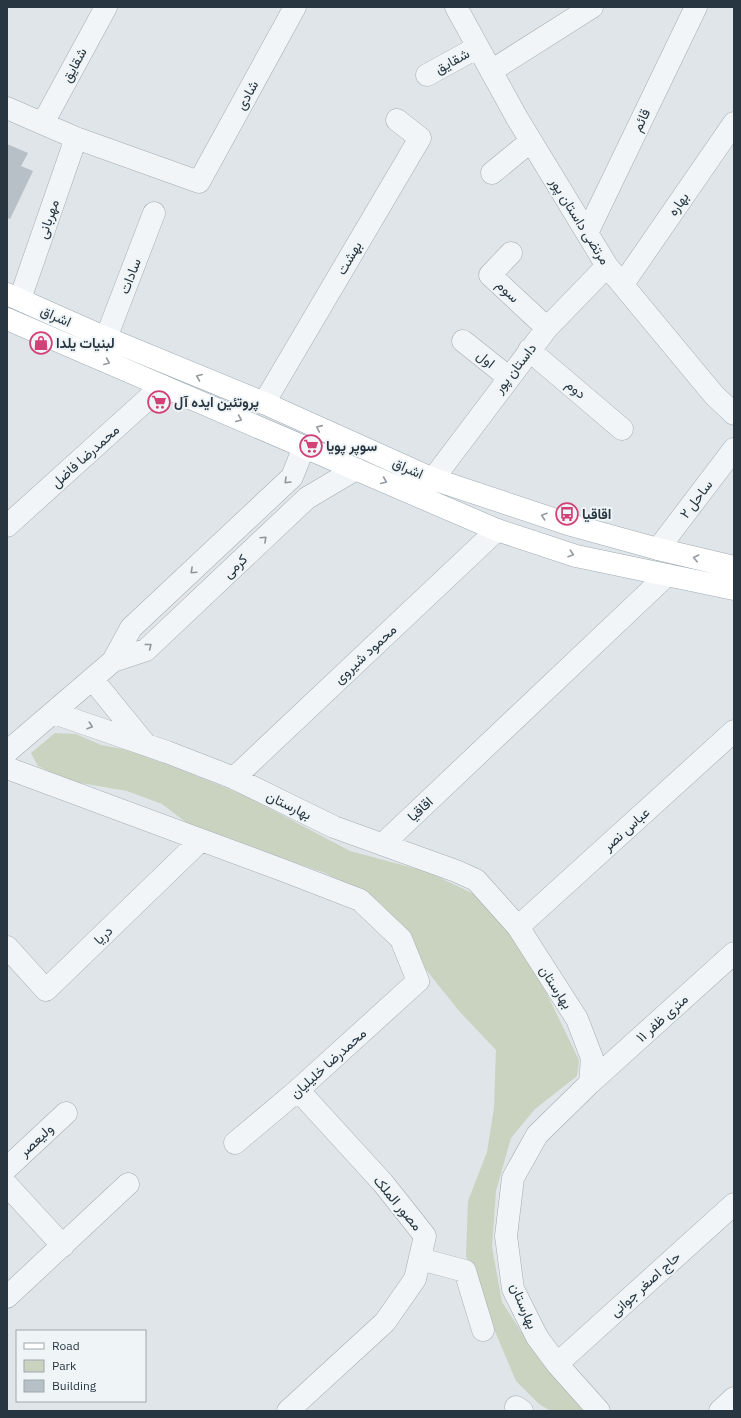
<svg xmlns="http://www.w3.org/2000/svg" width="741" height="1418" font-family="'IBM Plex Sans',Vazirmatn,sans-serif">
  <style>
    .green { fill: #c9d3c0 }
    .building { fill: #b6c0c6 }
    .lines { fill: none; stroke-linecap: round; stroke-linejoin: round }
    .minor-casing { stroke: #a4adb3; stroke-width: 23 }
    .major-casing { stroke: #9eacb5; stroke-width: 23 }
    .minor { stroke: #f2f5f7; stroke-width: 22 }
    .major { stroke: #fff; stroke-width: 22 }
    .oneway { stroke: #939aa0 }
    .oneway2 { stroke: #8c969c }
    .labels { text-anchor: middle; stroke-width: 4; stroke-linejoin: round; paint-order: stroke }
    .street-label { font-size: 14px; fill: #273641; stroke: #eff4f6 }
    .poi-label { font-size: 14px; font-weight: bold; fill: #273641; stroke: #eff4f6; text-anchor: start }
  </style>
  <rect width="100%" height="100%" fill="#dfe5e9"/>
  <path class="green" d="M55,733L76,734L101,745L134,751L244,795L350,851L428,872L474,894L517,940L547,994L579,1060L577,1076L535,1109L511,1138L496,1191L492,1247L502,1302L541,1362L562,1380L588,1411H551L539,1404L516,1381L485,1308L466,1256L468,1201L487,1152L494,1108L496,1050L460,1012L423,966L408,937L381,904L325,873L192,827L162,804L127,791L69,781L38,766L31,753Z"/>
  <path class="building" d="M7,144L28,153L21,166L33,171L10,219L7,218Z"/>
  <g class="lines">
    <g class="minor-casing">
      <path id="minor" d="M456,7L517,118L607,266L714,395L734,414
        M491,71L592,7
        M427,75L478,47
        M7,108L76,138L199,182L295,7
        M43,123L106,7
        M492,173L531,141
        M587,233L696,7
        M511,253L490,275L547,328
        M623,284L734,123
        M20,299L76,138
        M106,338L154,213
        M463,341L508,377
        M529,350L622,429
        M264,403L420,138L397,120
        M433,479L547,328L607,266
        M7,526L162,386
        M658,549L734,449
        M113,661L146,650L307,498L356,469
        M93,680L146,745
        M54,713L167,752L234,778L334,827L456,871L476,880L518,927L577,1019L592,1058L590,1083L537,1135L513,1178L506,1236L513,1289L537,1337L557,1364L599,1411
        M7,752L113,661L131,628L292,477L304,447
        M7,768L285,871L360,900L401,939L418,981L298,1090L235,1143
        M234,778L497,530
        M383,844L667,575
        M518,927L734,731
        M7,947L46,990L201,840
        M590,1083L734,953
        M7,1168L66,1113
        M7,1185L63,1246
        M420,1259L465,1271L483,1330
        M7,1297L128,1184
        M557,1364L734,1204
        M516,1407L522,1411
        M288,1411L385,1322L415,1279L425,1236L383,1183L298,1090
        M720,1411L734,1398"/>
    </g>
    <g class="major-casing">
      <path id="major" d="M7,294L106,338L264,403L433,479L571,525L658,549L734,567
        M7,319L497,530L576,556L734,589"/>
    </g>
    <use href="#minor" class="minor"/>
    <use href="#major" class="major"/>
  </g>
  <defs><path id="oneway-chevron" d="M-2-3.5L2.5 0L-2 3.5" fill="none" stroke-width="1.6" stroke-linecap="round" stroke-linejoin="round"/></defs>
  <g class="oneway">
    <use href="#oneway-chevron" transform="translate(107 362) rotate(23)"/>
    <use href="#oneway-chevron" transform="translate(199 377) rotate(-158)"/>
    <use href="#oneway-chevron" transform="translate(239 419) rotate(23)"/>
    <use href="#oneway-chevron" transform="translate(319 428) rotate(-156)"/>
    <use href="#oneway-chevron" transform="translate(384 481) rotate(23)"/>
    <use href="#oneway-chevron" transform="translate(544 516) rotate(-162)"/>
    <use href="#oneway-chevron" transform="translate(571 554) rotate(18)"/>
    <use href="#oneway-chevron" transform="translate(696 558) rotate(-167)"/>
  </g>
  <g class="oneway2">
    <use href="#oneway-chevron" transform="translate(287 481) rotate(135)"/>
    <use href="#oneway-chevron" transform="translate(264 539) rotate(-43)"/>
    <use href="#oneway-chevron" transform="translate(193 571) rotate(137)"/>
    <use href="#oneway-chevron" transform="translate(149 646) rotate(-39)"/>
    <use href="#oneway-chevron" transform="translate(90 726) rotate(19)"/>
  </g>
  <defs>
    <g id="shop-ring" transform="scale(1.15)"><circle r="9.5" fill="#eff4f6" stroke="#d24077" stroke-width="1.5"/><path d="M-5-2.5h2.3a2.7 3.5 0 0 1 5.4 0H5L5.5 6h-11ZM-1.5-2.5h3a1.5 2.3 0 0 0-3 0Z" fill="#d24077"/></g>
    <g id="supermarket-ring" transform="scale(1.15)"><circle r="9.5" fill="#eff4f6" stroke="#d24077" stroke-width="1.5"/><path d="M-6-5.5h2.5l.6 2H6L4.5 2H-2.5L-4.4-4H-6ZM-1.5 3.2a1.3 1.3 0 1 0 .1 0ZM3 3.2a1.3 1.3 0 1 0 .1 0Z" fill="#d24077"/></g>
    <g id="bus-ring" transform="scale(1.15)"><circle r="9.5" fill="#eff4f6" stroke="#d24077" stroke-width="1.5"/><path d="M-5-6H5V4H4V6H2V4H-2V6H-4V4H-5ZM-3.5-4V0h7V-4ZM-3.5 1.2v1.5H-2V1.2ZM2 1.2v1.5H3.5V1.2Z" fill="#d24077"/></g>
  </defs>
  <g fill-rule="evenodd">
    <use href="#shop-ring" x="41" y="343"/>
    <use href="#supermarket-ring" x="159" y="402"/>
    <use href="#supermarket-ring" x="311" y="446"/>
    <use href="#bus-ring" x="567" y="514"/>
  </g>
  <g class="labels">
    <g class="street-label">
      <text transform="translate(452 61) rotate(-29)" y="5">شقایق</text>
      <text transform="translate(74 65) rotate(-62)" y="5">شقایق</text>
      <text transform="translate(247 95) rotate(-61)" y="5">شادی</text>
      <text transform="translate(641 120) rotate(-64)" y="5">قائم</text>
      <text transform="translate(678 204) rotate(-55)" y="5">بهاره</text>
      <text transform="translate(48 219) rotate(-71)" y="5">مهربانی</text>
      <text transform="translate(580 221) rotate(58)" y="5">مرتضی داستان پور</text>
      <text transform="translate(349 258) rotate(-60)" y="5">بهشت</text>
      <text transform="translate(130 276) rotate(-69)" y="5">سادات</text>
      <text transform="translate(508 291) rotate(44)" y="5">سوم</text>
      <text transform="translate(56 316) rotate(24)" y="5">اشراق</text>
      <text transform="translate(486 359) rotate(39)" y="5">اول</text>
      <text transform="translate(515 368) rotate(-52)" y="5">داستان پور</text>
      <text transform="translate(576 389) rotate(40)" y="5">دوم</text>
      <text transform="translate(85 456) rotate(-42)" y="5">محمدرضا فاضل</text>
      <text transform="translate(408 468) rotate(24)" y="5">اشراق</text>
      <text transform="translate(696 499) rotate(-53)" y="5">ساحل ۲</text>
      <text transform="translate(235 566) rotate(-43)" y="5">کرمی</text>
      <text transform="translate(365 654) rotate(-43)" y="5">محمود شیروی</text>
      <text transform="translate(289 805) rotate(26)" y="5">بهارستان</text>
      <text transform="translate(420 809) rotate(-43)" y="5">اقاقیا</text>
      <text transform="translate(626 829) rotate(-42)" y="5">عباس نصر</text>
      <text transform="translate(103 935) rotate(-44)" y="5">دریا</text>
      <text transform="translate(556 987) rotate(57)" y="5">بهارستان</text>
      <text transform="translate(662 1018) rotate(-42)" y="5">۱۱ متری ظفر</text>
      <text transform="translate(328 1063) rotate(-42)" y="5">محمدرضا خلیلیان</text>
      <text transform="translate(36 1140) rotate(-43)" y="5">ولیعصر</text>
      <text transform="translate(398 1203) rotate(50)" y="5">مصور الملک</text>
      <text transform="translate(645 1284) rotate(-42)" y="5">حاج اصغر جوانی</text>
      <text transform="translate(524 1306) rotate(67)" y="5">بهارستان</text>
    </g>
    <g class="poi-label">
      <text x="56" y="348">لبنیات یلدا</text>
      <text x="174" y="407">پروتئین ایده آل</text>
      <text x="326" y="451">سوپر پویا</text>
      <text x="582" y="519">اقاقیا</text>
    </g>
  </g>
  <rect width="741" height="1418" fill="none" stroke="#273641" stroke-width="16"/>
  <rect x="16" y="1330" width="130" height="72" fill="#eff4f6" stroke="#9fa8ae"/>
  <rect x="24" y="1343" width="20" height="6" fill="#ffffff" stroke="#9fa8ae"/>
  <text x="52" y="1350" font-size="12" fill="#273641">Road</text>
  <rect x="24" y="1360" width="20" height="12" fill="#c9d3c0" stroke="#9fa8ae"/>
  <text x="52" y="1370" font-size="12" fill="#273641">Park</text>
  <rect x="24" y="1380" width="20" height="12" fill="#b6c0c6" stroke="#9fa8ae"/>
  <text x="52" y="1390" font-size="12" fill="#273641">Building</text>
</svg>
